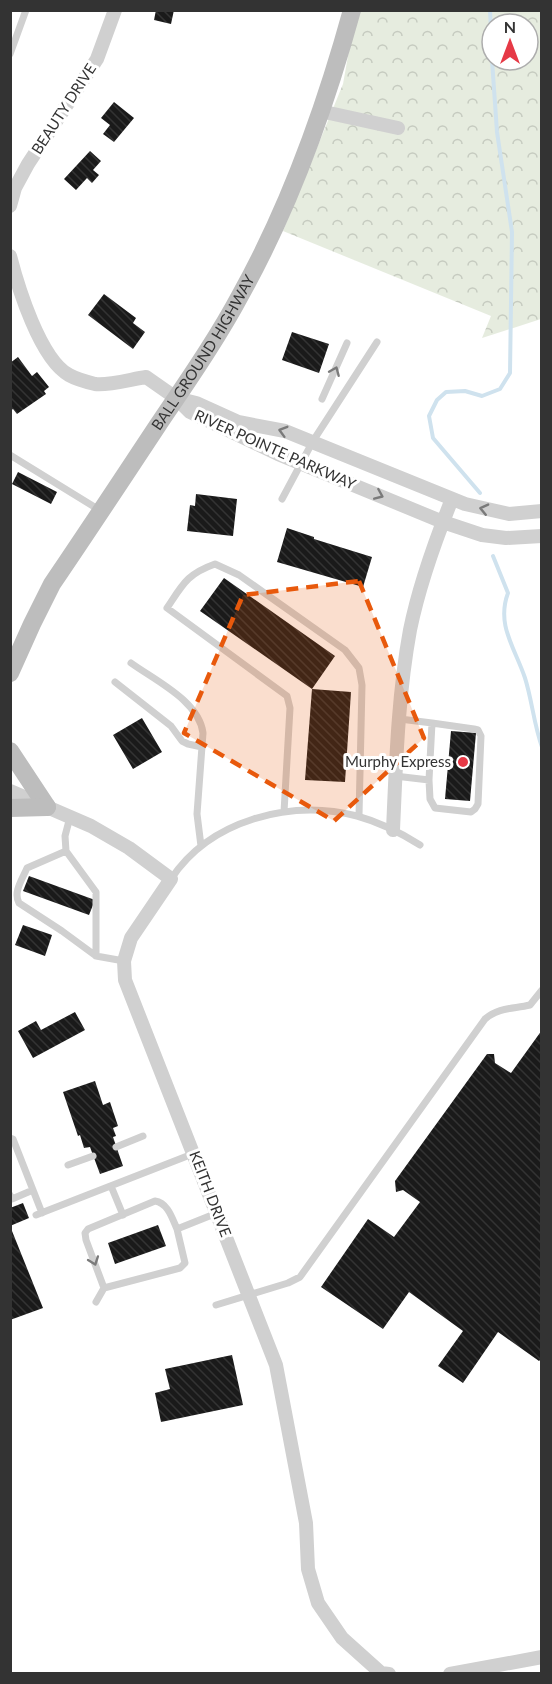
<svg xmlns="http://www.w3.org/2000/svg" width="552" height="1684" font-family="Lato,sans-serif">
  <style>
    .forest { fill: url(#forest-crowns); fill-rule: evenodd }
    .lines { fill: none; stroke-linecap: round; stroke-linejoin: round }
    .stream { stroke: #cfe2ee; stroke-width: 4 }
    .building { fill: url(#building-back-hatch) }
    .service { stroke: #d0d0d0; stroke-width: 7 }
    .minor { stroke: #d0d0d0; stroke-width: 14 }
    .secondary { stroke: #bdbdbd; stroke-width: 18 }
    .oneway { stroke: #7a7a7a }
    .marked { fill: #e8590c; fill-opacity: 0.2; stroke: #e8590c; stroke-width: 4.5; stroke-dasharray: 12 8; stroke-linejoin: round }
    .poi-dot { fill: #e63946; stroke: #fff; stroke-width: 2 }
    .labels { text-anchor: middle; stroke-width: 6; stroke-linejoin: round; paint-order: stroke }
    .street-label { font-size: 15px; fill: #333; stroke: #fff }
    .poi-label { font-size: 15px; fill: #333; stroke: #fff; text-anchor: end }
  </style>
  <defs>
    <pattern id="forest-crowns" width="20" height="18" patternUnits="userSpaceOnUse" patternTransform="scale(1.5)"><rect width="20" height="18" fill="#e6ecdf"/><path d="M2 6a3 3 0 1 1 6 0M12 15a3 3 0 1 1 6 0" fill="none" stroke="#c6cbc0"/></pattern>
    <pattern id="building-back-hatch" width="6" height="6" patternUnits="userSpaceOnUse" patternTransform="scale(1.5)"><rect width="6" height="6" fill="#1a1a1a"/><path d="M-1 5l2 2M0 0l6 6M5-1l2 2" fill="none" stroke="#333"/></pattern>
  </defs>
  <rect width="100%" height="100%" fill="#fff"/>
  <path class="forest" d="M356,11H541V319L482,338L491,316L283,231L343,84ZM492,24H528V60H492Z"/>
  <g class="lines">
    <path class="stream" d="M490,10L492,52
      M480,493L433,438L429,416L437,400L446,392L465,391L482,396L500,389L510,373L512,232L497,132L492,60
      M493,556L508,593C496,625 515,648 525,678C532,700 534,725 542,747"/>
  </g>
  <path class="building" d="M156,10H174L171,24L154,20Z
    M114,102L134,118L114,142L103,134L110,125L101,118Z
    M90,151L101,161L93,170L99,175L92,183L87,178L76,190L64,179Z
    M104,294L136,318L133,323L145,332L133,349L88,315Z
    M292,332L329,344L319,373L282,360Z
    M18,357L32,376L37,372L49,387L44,391L46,394L17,414L13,409L10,411V363Z
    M18,472L57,492L51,504L12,484Z
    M196,494L237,499L233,536L187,531L190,505L195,506Z
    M287,528L314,537V539L372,557L363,587L277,562Z
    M224,578L335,656L312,689L200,611Z
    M312,689L351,692L345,782L305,780Z
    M142,718L162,752L133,769L113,735Z
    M451,731L476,733L470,801L445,799Z
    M29,876L95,900L89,915L23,891Z
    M23,925L52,935L45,956L15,945Z
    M75,1012L85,1030L33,1058L18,1031L36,1021L41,1030Z
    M542,1030V1358L539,1361L498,1332L463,1383L438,1366L463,1331L409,1292L383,1329L321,1287L368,1219L394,1237L420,1202L403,1190L396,1192L395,1181L487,1054H494L495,1063L511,1073Z
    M95,1081L103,1105L110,1102L118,1126L113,1128L116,1136L113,1137L123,1166L100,1174L90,1147L84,1148L80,1135L78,1136L63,1092Z
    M23,1203L29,1218L10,1226V1208Z
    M158,1225L166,1246L115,1264L108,1243Z
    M10,1226L43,1308L10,1320Z
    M232,1355L243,1405L161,1422L155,1393L170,1389L165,1369Z"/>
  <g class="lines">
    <path class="service" d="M10,54L26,10
      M322,399L347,343
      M10,455L101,511
      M282,499L313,441L377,342
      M131,663C156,681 199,701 203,733L197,814L201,846
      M115,682L171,726L182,741L188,744L202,747
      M395,776L429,780L432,723L400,719
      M429,780L430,799L435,808L471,812L475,809L478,804L481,736L478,730L474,729L432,723
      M284,812L290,708L287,696L167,608C183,584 187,574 215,564L239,575L345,650L359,668L362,685L359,816
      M70,817L65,836L66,851L27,868C22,880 13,892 19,903L62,931L96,956L124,961
      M66,851L96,892V956
      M171,879C210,820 290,799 357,816C379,822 401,833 420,845
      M10,1138L13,1139L42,1213
      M116,1147L143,1136
      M68,1165L93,1156
      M111,1186L123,1215
      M10,1195L12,1199L33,1190
      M36,1215L195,1153
      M104,1288L86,1240L85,1233L88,1229L155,1201C168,1203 172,1218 177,1229
      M96,1302L104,1288L180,1268L185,1263L177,1229L217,1213
      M216,1305L288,1283L300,1277L485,1019C499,1007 513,1009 530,1005L542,990"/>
    <path class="minor" d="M320,111L398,128
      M10,206L15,188L28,164L97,59L115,10
      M10,256C18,287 40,359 69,375C76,379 87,382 95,384C107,386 132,379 146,377L176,398L190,412L278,454L443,522L482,535L506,538L542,536
      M176,398L196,403L238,422L285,431L465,504L509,514L542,511
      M10,791L91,826L129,848L171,879L131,938L124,961L125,980L276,1365L306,1523L308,1569L318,1603L342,1638L381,1673L389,1674
      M393,830C396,763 398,695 410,630C419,586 435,541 452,499
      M450,1674L542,1657"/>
    <g class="secondary">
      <path id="s1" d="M10,673L32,624L52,584C88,531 123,478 158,425C187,382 217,339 241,294C290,206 325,108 352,10"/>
      <path d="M10,751L47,807"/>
      <path d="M10,808L47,807"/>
    </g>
  </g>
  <defs><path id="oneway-chevron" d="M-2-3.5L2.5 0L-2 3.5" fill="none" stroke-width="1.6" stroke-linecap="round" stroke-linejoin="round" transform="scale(1.5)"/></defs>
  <g class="oneway">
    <use href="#oneway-chevron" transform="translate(335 371) rotate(-67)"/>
    <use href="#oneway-chevron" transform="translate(283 431) rotate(-164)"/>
    <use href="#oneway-chevron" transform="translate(379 495) rotate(23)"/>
    <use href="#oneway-chevron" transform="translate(484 509) rotate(-167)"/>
    <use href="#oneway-chevron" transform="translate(94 1261) rotate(70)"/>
  </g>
  <path class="marked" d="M359,581L424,738L334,821L184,733L243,595Z"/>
  <circle class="poi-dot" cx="463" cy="762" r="6"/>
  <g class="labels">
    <g class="street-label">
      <text transform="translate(64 109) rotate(-57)" y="5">BEAUTY DRIVE</text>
      <text dy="5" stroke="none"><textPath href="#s1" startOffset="375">BALL GROUND HIGHWAY</textPath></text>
      <text transform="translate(275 450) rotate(24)" y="5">RIVER POINTE PARKWAY</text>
      <text transform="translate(210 1194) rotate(69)" y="5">KEITH DRIVE</text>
    </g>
    <g class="poi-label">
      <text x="451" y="767">Murphy Express</text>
    </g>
  </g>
  <rect width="552" height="1684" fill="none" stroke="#333333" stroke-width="24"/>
  <g transform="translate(510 42)"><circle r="28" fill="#ffffff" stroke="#adadad" stroke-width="1.5"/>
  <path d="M0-4.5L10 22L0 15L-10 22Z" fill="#e63946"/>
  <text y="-9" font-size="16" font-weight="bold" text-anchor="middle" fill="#333333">N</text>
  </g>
</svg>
